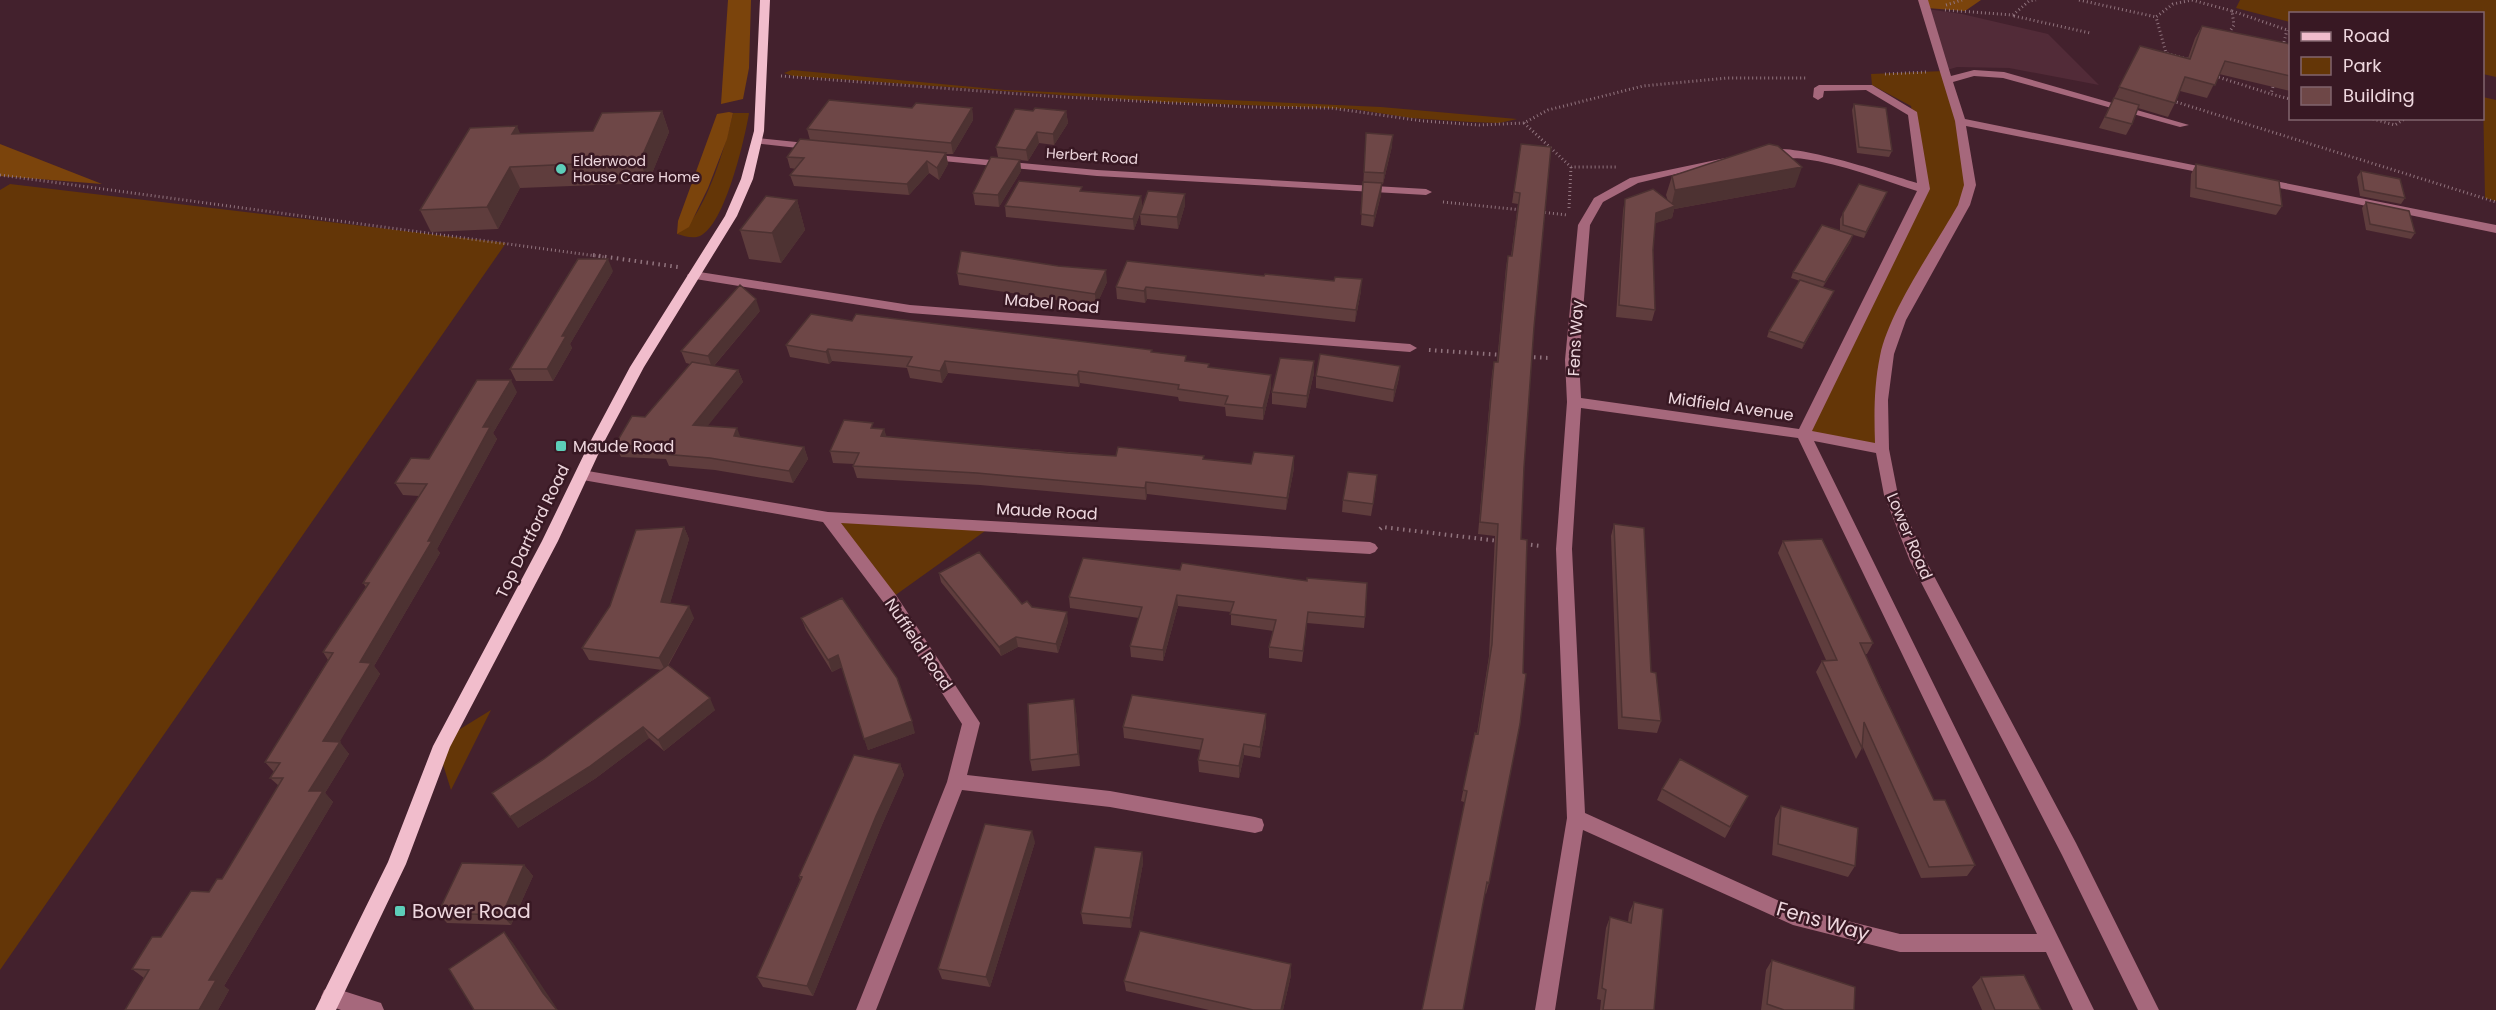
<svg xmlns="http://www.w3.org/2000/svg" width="2496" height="1010" font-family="Poppins,sans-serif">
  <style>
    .built { fill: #522b38 }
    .green { fill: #643607 }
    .forest { fill: #7b440c }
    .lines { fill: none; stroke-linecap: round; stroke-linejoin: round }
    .path-far1 { stroke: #91747e; stroke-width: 3; stroke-dasharray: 1 3; stroke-linecap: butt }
    .path { stroke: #91747e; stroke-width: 4; stroke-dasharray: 1.5 4.5; stroke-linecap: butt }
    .minor { fill: #a6687c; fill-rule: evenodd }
    .major { fill: #f1bdcc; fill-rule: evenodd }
    .wall { fill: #5f3d3d }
    .shaded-wall { fill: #4d3232 }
    .building { fill: #6e4747; stroke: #4d3232; stroke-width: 1.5 }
    .poi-dot { fill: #5dceb9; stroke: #381823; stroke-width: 2 }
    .labels { text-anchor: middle; stroke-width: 5; stroke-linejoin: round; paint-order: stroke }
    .far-street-label { font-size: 14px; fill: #eed7de; stroke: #381823 }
    .far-poi-label { font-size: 14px; fill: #eed7de; stroke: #381823; text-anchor: start }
    .street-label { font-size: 16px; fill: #eed7de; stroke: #381823 }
    .poi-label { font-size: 16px; fill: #eed7de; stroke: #381823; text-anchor: start }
    .near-poi-label { font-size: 20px; fill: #eed7de; stroke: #381823; text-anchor: start }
    .near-street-label { font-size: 20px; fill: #eed7de; stroke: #381823 }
  </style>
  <rect width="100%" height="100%" fill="#43212d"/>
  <path class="built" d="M1927,9L1962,14L2048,34L2099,85L2009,68L1957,67L1944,71Z"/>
  <path class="green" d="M2240,0H2496V77L2483,74L2482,14H2290V22L2236,8Z
    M792,70L1005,90L1381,107L1517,119L1499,123L1470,122L1411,118L1353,109L1161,102L793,76L784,73Z
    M1944,71L1960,121L1969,185L1887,354L1882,449L1805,434L1925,189L1911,106L1872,85L1871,74Z
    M2483,97L2496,100V201L2485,198Z
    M733,113H749C745,138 725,225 700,236C693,239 684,236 677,234C705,219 726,144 733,113Z
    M10,184L506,243L0,970V190Z
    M828,517L992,526L890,599Z
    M491,710L451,790L441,758L452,734Z"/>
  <path class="forest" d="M728,0H751L749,68L743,99L721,104Z
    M1923,0H1981L1965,11L1927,8Z
    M729,112L733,113L727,139L708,188L689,227L677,234L678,221L717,114Z
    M0,144L102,184L0,176Z"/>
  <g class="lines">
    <path class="path-far1" d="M2079,0L2156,17
      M2192,0L2232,11L2234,25C2207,65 2214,67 2166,53L2156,17L2173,4Z
      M1946,5L1962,0
      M1945,10L2013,15L2029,1L2036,0
      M2232,11L2290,31
      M2014,16L2090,33
      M2283,46L2287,30
      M1885,74L1926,72
      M781,76L1047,96L1247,107L1331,108L1423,121L1479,125L1524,123L1548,110L1643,86L1727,78H1806
      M2215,76L2271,94
      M2274,83L2271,94L2290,99
      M2173,101L2496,202
      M2369,118L2395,125L2406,118
      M1524,123L1571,167H1616
      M0,175L604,257
      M1443,202L1522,210
      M1569,208L1571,167
      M1541,212L1567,215"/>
    <path class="path" d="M593,255L678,267
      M1429,350L1502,355
      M1528,357L1550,358
      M1380,529L1382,527L1499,541
      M1525,544L1541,546"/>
    <path class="minor" d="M1918,0H1928L1951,76L1974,70L2004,72L2189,125L2180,127L2003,78L1974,76L1953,82L1965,119L2213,169L2219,172L2213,175L1966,126L1976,185L1970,205L1906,320L1894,354L1888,400L1889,449L1898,495L1926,561L2076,843L2159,1010H2138L2062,855L1910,561L1884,495L1876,453L1814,441L2094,1010H2073L2046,952H1900L1793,925L1583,830L1555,1010H1535L1567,818L1556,549L1567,402L1565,360L1578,225L1594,198L1630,178L1735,156V160L1638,183L1603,202L1590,225L1579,360L1581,398L1799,429L1917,191C1880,179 1843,164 1804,159C1792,157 1768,161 1758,153C1779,136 1890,175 1917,183L1908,115L1866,90L1824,91L1823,97L1818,100L1813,97L1814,88L1819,85H1872L1917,112L1930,189L1812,431L1875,443C1874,413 1874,385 1880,356C1889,311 1935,246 1958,205L1964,185L1955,121ZM1581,408L1798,438L2037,934H1900L1795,908L1585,813L1572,549Z
      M757,138L816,144L822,147L816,150L753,143V139Z
      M926,154L1097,170L1426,189L1432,192L1426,195L1097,176L922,159V155Z
      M2260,178L2496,225V233L2256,183L2254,181Z
      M693,271L910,305L1410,344L1417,348L1410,352L910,313L689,278L687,275Z
      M582,470L828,512L1370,542L1375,544L1378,548L1375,552L1370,554L841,523L896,595L980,723L967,775L1110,791L1255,817L1262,819L1264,825L1262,831L1255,833L1110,807L962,790L876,1010H856L947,782L962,724L884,603L823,522L577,479L575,475L577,471Z
      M331,987L381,1003L384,1010H341L324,1004L321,997L324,990Z"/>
    <path class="major" d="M760,0H770L764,131L753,179L737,216L644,367L603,444L558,541L450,747L406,864L336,1010H315L388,862L433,746L542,541L589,444L630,367L725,216L741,179L754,131Z"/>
  </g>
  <path class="wall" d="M2202,26L2290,44V91L2219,74L2207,98L2180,91L2175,103L2168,117L2138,108L2132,124L2126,135L2099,128L2140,46L2188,58L2195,38Z
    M1854,104L1892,151L1889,157L1857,153L1852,110Z
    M912,108H972L973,120L953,154H946L948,164L939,180L929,173L909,195L794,186L790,175L796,169L790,168L787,157L810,140L807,129Z
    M662,111L669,132L648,183L520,188L498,229L431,232L420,210L521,134L593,131Z
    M1033,111H1066L1068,123L1054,145L1039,143L1028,161L1020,160L1021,171L999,207L975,205L973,193L998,157L996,147Z
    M1366,133L1392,146L1383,184H1382L1381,195L1373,227L1361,225Z
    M1521,144L1534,327L1489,883L1486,894L1485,893L1464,802L1461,801L1475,733H1477L1489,656L1495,536L1478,534L1492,374L1494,362H1497L1506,267L1508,256H1511L1518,204L1512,203Z
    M2196,164L2282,206L2276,215L2190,197L2191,174Z
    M2361,171L2405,198L2401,204L2360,196L2357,177Z
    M1672,176L1795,187L1674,209L1672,218L1655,223L1653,250L1655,310L1652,321L1616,317L1623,211L1625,199L1668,201L1666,195Z
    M1082,191L1141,196L1142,208L1134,230L1006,217L1005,206Z
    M1887,192L1864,238L1840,231V219L1843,213Z
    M797,200L805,230L781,263L749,259L740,230Z
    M2366,202L2415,233L2411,239L2366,230L2362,208Z
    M1185,205L1178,229L1141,225L1140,214Z
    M1851,241L1823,287L1834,291L1831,297L1802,349L1767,337L1769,331L1800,281L1791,278L1793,272Z
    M1127,261L1361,291L1355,322L1147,299L1145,303L1117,299L1116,287Z
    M613,271L570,344L572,348L553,381H516L510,369Z
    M957,273L1107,282L1096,306L959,285Z
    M760,311L714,366L738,370L743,382L707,426L741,437L804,447L808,459L793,483L715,470L669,466L666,459L621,457L615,445L645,417L690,364L686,363L681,351Z
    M852,321L1152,350V352L1186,361L1209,364V367L1271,387L1263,420L1226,416L1225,407L1179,401L1178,397L1080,383L1079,387L948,373L942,383L910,378L907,368L832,361L829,364L790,357L786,345Z
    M1314,361V373L1306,408L1272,404V392Z
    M1400,366L1399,378L1393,402L1316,388V376Z
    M517,392L493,433L497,439L437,549L440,553L374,666L380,674L339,742L349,754L325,793L333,802L224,986L229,990L218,1010H125L144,978L132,969L161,937L222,879L279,786L270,778L274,772L265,762L328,660L323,652L366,587L363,583L419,496L403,495L395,483Z
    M875,428L884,429L886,437L1116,456L1204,459L1294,468L1286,510L1147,494L1146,500L980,485L857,478L853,466L854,464L833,463L830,451Z
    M1376,487L1371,516L1342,512L1343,500Z
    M1614,524L1651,672L1661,721L1657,733L1618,729L1611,536Z
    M684,527L689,539L670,603L694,618L668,666L715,710L664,751L649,738L596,778L518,828L544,759L662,670L589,660L582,648Z
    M1783,541L1873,643L1867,654H1865L1934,800L1975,865L1967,876L1921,878L1862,745V748L1856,759L1816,672L1822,661L1826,660L1778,553Z
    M1083,558L1365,617L1364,628L1307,623L1302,662L1269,658V647L1273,631L1231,625V612L1178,606L1163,661L1131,657L1130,646L1139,618L1070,608L1069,597Z
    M939,573L1068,622L1058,653L1018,647L1001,656L941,582Z
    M801,618L915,733L868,750L842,667L832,672L806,630Z
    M1076,711L1080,766L1032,771L1030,760Z
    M1266,726L1260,758L1244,755L1239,778L1199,772L1198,760L1201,750L1124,738L1123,727Z
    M900,764L904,775L881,827L813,996L763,987L757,977L800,880L799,876Z
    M1662,789L1748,796L1725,838L1657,800Z
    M1781,806L1855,866L1848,877L1772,855L1775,818Z
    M1035,842L990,987L942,979L938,969Z
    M1142,852L1143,863L1131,928L1083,924L1081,913Z
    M524,865L533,876L511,925L447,923L438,913Z
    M1634,902L1654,1010H1600L1601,1000L1597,999L1606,928L1610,917L1628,922L1629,913Z
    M1772,960L1854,1010H1761L1766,970Z
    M1291,975L1283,1010H1209L1126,991L1124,981Z
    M1981,977L2041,1010H1982L1972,987Z"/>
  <path class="shaded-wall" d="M972,108L973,120L953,154L951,143Z
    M662,111L669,132L648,183L640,161Z
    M1066,111L1068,123L1054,145L1053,134Z
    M517,126L526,147L512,134Z
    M1037,132L1039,143L1028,161L1026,150Z
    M1393,135L1392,146L1383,184L1384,173Z
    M946,153L948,164L939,180L937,168Z
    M1020,160L1021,171L999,207L998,195Z
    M927,161L929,173L909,195L907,184Z
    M510,167L520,188L498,229L487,207Z
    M1802,167L1795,187L1674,209L1672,218L1653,224L1656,213L1671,207L1675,190Z
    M1382,183L1381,195L1373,227L1374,216Z
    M1887,192L1885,198L1864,238L1866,232Z
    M1185,194V205L1178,229L1177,217Z
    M1141,196L1142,208L1134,230L1133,219Z
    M797,200L805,230L781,263L772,233Z
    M1853,235L1851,241L1822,288L1825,282Z
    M608,259L613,271L570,344L572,348L553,381L547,369L562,336Z
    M1106,270L1107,282L1096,306L1095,294Z
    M1362,279L1361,291L1355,322L1356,310Z
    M1146,287L1147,299L1145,303L1144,291Z
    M1834,291L1831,297L1802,349L1804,343Z
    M756,299L760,311L712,368L708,356Z
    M828,349L832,361L829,364L826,352Z
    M945,361L948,373L942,383L940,371Z
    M1314,361V373L1306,408L1307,396Z
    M1400,366L1399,378L1393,402L1394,390Z
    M738,370L743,382L698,438L693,425Z
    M1079,371L1080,383L1079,387L1077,375Z
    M1271,375V387L1263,420V408Z
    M511,380L517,392L493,433L497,439L437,549L440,553L374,666L380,674L333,753L323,741L360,662L428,541L483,427Z
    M737,428L742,441L734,436Z
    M884,429L888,441L881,436Z
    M804,447L808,459L793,483L789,471Z
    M1294,456V468L1286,510L1287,498Z
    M1146,482L1147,494L1146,500L1145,488Z
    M684,527L689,539L667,614L661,602Z
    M1177,595L1178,606L1163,661V650Z
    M689,606L694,618L665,670L659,658Z
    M1067,612L1068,622L1058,653L1056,644Z
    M1016,637L1018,647L1001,656L999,647Z
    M838,655L842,667L832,672L828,660Z
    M710,698L715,710L664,751L658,740Z
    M1074,699L1076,711L1080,766L1078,754Z
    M1266,714V726L1260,758V747Z
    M912,721L915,733L868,750L864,739Z
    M643,727L649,738L596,778L518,828L510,817Z
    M340,742L349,754L325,793L333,802L224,986L229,990L218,1010H199L209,980L309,791Z
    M1244,744V755L1239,778V766Z
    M900,764L904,775L881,827L813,996L807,986L876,816Z
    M1032,831L1035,842L990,987L986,977Z
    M1142,852L1143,863L1131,928L1130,918Z
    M524,865L533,876L511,925L502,915Z
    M504,932L513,943L558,1010L543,993Z
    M1291,964V975L1283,1010H1281Z"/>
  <path class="building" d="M2202,26L2290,44V76L2225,61L2215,85L2185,77L2175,103L2119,87L2140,46L2190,59Z
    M2114,98L2139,105L2132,124L2105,117Z
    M829,100L912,108L916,103L972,108L951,143L807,129Z
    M1854,104L1886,108L1892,151L1859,147Z
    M1035,108L1066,111L1053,134L1037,132L1026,150L996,147L1015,109L1033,111Z
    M662,111L640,161L510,167L487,207L420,210L470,128L517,126L512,134L593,131L602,113Z
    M1366,133L1393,135L1384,173L1364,172Z
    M800,139L946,153L937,168L927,161L907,184L790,175L804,158L787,157Z
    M1521,144L1551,147L1534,327L1524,467L1521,539L1527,540L1523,673L1526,674L1520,724L1489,883L1487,882L1463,1010H1422L1467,791L1463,790L1475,733L1478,734L1492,644L1498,524L1480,522L1494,362H1498L1508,256H1512L1520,193L1514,192Z
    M1769,144L1778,146L1802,167L1675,190L1672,176Z
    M991,157L1020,160L998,195L973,193Z
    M2196,164L2279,181L2282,206L2196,188Z
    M2361,171L2400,179L2405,198L2364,190Z
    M1019,181L1082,187L1080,191L1141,196L1133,219L1005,206Z
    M1363,182L1382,183L1374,216L1361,214Z
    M1859,184L1887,192L1866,232L1843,225V213Z
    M1653,189L1675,206L1656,213L1653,250L1655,310L1619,305L1625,199Z
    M1148,191L1185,194L1177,217L1140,214Z
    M766,196L797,200L772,233L740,230Z
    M2366,202L2409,211L2415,233L2370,224Z
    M1822,225L1853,235L1825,282L1793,272Z
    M961,251L1058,266L1106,270L1095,294L957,273Z
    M578,259H608L562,336H566L547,369H510Z
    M1127,261L1264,276L1265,274L1334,281L1335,277L1362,279L1356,310L1146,287L1144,291L1116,287Z
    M1800,280L1834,291L1804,343L1769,331Z
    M740,285L756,299L708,356L681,351Z
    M811,314L852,321L856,314L1152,350L1151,352L1186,356L1185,361L1209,364L1208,367L1271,375L1263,408L1225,404L1228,396L1178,389L1179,385L1079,371L1077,375L945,361L940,371L907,366L912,357L828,349L826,352L786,345Z
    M1320,354L1400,366L1394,390L1316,376Z
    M1280,358L1314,361L1307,396L1272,392Z
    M692,362L738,370L693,425L737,428L734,436L804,447L789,471L710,458L663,454L667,447L615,445L632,416L645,417Z
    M477,380H511L483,427H490L428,541H432L360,662L371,663L323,741L340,742L309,791H323L209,980H216L199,1010H125L149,970L132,969L152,937H161L191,891L209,892L217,879H222L283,778H270L280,763L265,762L333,653L323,652L369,583H363L427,484L395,483L411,458L429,459Z
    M844,420L873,423L871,428L884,429L881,436L1068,453L1116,456L1118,447L1204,456L1203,459L1251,464L1254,452L1294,456L1287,498L1146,482L1145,488L977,473L853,466L859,453L830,451Z
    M1348,472L1377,475L1373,504L1343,500Z
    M1614,524L1644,528L1651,672L1656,673L1661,721L1622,717Z
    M684,527L661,602L689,606L659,658L582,648L610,606L636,530Z
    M1822,539L1873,643H1860L1879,685L1934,800H1945L1975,865L1929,867L1864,722L1862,748L1822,661L1837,660L1783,541Z
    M979,552L1022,604L1027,601L1032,607L1067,612L1056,644L1016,637L999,647L939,573Z
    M1083,558L1180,570L1182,563L1307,581V578L1367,583L1365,617L1308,612L1303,651L1269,647L1276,620L1230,614L1234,602L1177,595L1163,650L1130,646L1142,607L1069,597Z
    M842,598L897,678L912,721L864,739L838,655L828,660L801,618Z
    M668,665L710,698L658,740L643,727L589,767L510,817L492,793L544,759Z
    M1132,695L1266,714L1260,747L1244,744L1239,766L1198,760L1203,739L1123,727Z
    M1074,699L1078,754L1030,760L1028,704Z
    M854,755L900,764L876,816L807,986L757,977L802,877L799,876Z
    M1680,759L1748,796L1730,827L1662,789Z
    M1781,806L1858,828L1855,866L1778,844Z
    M985,824L1032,831L986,977L938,969Z
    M1095,847L1142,852L1130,918L1081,913Z
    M462,863L524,865L502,915L438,913Z
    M1634,902L1663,909L1654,1010H1603L1606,990L1602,988L1610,917L1631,923Z
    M1140,931L1291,964L1281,1010H1253L1124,981Z
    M504,932L543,993L557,1010H474L449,969Z
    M1772,960L1855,987L1854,1010H1784L1767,1004Z
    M2024,975L2041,1010H1995L1981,977Z"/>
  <g class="poi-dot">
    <circle cx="561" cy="169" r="6"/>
    <rect x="555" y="440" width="12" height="12" rx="3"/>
    <rect x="394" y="905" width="12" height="12" rx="3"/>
  </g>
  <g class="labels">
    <g class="far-street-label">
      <text transform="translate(1092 156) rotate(4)" y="5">Herbert Road</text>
    </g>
    <g class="far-poi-label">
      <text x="573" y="166">Elderwood<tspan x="573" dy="16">House Care Home</tspan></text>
    </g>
    <g class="street-label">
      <text transform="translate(1052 303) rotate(5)" y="6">Mabel Road</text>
      <text transform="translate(1575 338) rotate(-87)" y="6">Fens Way</text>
      <text transform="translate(1731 406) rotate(8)" y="6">Midfield Avenue</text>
      <text transform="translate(1047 511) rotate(3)" y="6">Maude Road</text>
      <text transform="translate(532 531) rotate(-64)" y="6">Top Dartford Road</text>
      <text transform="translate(1910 536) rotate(67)" y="6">Lower Road</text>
      <text transform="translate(919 644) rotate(56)" y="6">Nuffield Road</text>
    </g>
    <g class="poi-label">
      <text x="573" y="452">Maude Road</text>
    </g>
    <g class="near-poi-label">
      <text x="412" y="918">Bower Road</text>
    </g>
    <g class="near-street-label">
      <text transform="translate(1823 921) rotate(16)" y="7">Fens Way</text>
    </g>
  </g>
  <rect x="2289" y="12" width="195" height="108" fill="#381823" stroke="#81646e" stroke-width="1.5"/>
  <rect x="2301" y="32" width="30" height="9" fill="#f1bdcc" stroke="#81646e" stroke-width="1.5"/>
  <text x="2343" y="42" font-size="18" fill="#eed7de">Road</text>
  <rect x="2301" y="57" width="30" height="18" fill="#643607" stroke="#81646e" stroke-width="1.5"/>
  <text x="2343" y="72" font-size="18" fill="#eed7de">Park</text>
  <rect x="2301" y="87" width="30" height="18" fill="#6e4747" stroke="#81646e" stroke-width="1.5"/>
  <text x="2343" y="102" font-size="18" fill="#eed7de">Building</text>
</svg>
